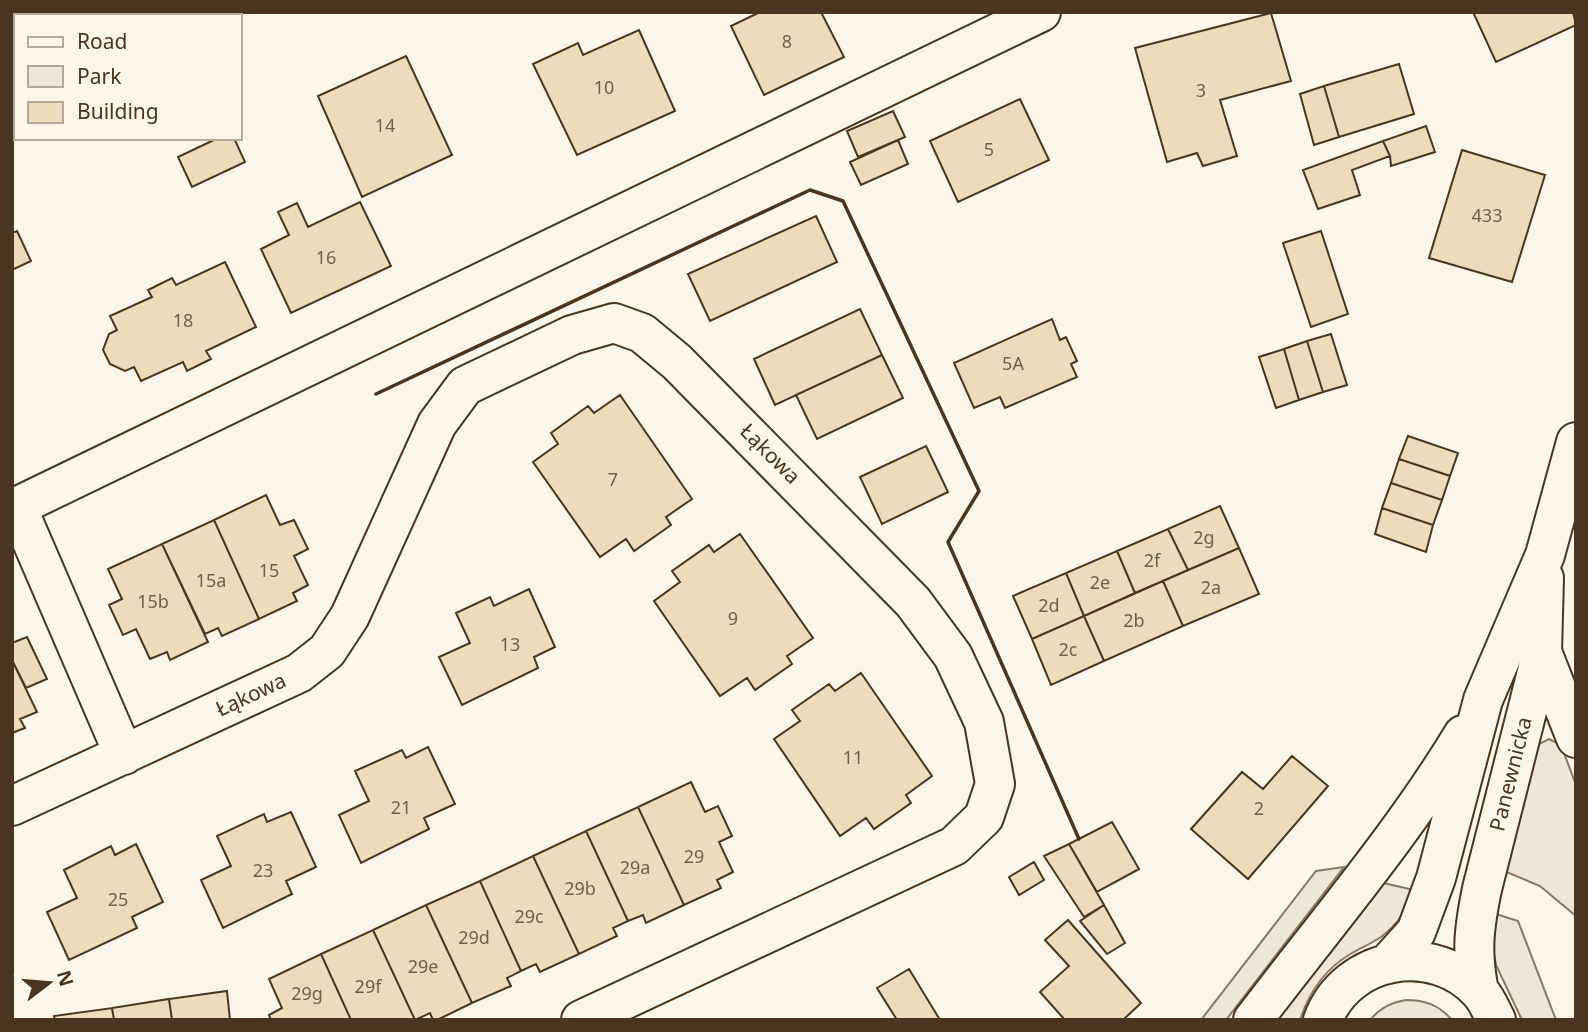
<svg xmlns="http://www.w3.org/2000/svg" width="1588" height="1032" font-family="'Noto Sans',sans-serif">
  <style>
    .green { fill: #ede6d9; stroke: #887966; stroke-width: 2 }
    .parking { fill: #ede7d9; stroke: #887966; stroke-width: 2 }
    .building { fill: #ecdcbc; stroke: #4a3520; stroke-width: 2 }
    .lines { fill: none; stroke-linecap: round; stroke-linejoin: round }
    .street-casing { stroke: #4a3520; stroke-width: 42 }
    .secondary-casing { stroke: #4a3520; stroke-width: 42 }
    .street { stroke: #fbf6e9; stroke-width: 38 }
    .secondary { stroke: #fbf6e9; stroke-width: 38 }
    .wall { stroke: #4a3520; stroke-width: 3.5 }
    .labels { text-anchor: middle; stroke-width: 5; stroke-linejoin: round; paint-order: stroke }
    .number-label { font-size: 18px; fill: #725f47 }
    .street-label { font-size: 21px; fill: #4a3520; stroke: #fbf6e9 }
  </style>
  <rect width="100%" height="100%" fill="#fbf6e9"/>
  <path class="green" d="M1549,739L1561,745L1576,785V916L1540,886L1504,871L1537,745Z
    M1379,882L1418,891C1408,908 1397,925 1381,937C1372,943 1361,948 1352,953C1326,968 1309,992 1300,1020H1272Z
    M1493,913L1518,921L1556,1020H1522L1496,965L1493,949Z
    M1406,1000C1425,1000 1439,1005 1452,1020H1370C1380,1008 1390,1003 1406,1000Z"/>
  <path class="parking" d="M1344,867L1226,1020H1201L1316,871Z"/>
  <path class="building" d="M760,12H821L844,57L764,95L731,26Z
    M1473,12H1573L1576,25L1496,62Z
    M1271,13L1291,81L1220,100L1237,156L1203,166L1197,153L1167,162L1135,48Z
    M639,30L675,111L577,155L533,64L578,43L583,55Z
    M406,56L452,155L362,197L318,96Z
    M1399,64L1414,114L1339,137L1324,86Z
    M1324,86L1339,137L1314,145L1300,94Z
    M1020,99L1049,160L958,202L930,141Z
    M893,111L905,137L858,157L847,131Z
    M1426,126L1435,152L1391,166L1390,156L1383,141Z
    M218,138H234L245,162L192,187L178,157Z
    M898,140L908,164L861,185L850,162Z
    M1383,141L1390,156L1352,170L1360,195L1318,209L1303,170Z
    M1462,150L1545,175L1512,282L1429,258Z
    M360,202L391,266L291,313L261,249L289,235L278,212L297,203L308,227Z
    M816,216L837,262L710,321L688,274Z
    M17,231L31,261L12,270V233Z
    M1321,231L1348,314L1311,327L1283,243Z
    M225,262L256,327L206,351L211,359L187,371L183,362L141,381L134,367L125,371L110,364L103,350L109,334L117,330L110,316L152,297L148,290L172,278L176,285Z
    M860,309L882,355L775,405L754,359Z
    M1052,319L1060,340L1066,337L1077,361L1071,364L1077,377L1005,408L1000,397L974,408L954,363Z
    M1331,334L1347,385L1323,392L1307,341Z
    M1307,341L1323,392L1299,400L1284,349Z
    M1284,349L1299,400L1276,408L1259,357Z
    M882,355L903,398L817,439L796,395Z
    M620,395L692,499L666,517L671,525L634,551L626,539L600,557L533,462L558,444L551,433L588,406L594,413Z
    M1408,436L1458,453L1450,476L1399,459Z
    M926,446L948,492L882,524L860,477Z
    M1399,459L1450,476L1442,500L1391,483Z
    M1391,483L1442,500L1433,525L1382,508Z
    M266,495L280,525L294,520L308,549L294,556L308,585L293,593L297,601L259,619L214,520Z
    M1220,506L1239,548L1188,570L1168,529Z
    M1382,508L1433,525L1426,552L1375,534Z
    M214,520L259,619L222,636L218,628L205,634L162,544Z
    M1168,529L1188,570L1135,593L1117,551Z
    M740,534L813,638L787,656L792,664L755,690L747,678L720,696L654,601L680,582L672,571L709,545L714,552Z
    M162,544L208,642L170,660L167,652L150,659L136,629L123,635L109,605L122,599L108,569Z
    M1239,548L1259,594L1183,626L1163,581Z
    M1117,551L1135,593L1084,616L1066,573Z
    M1066,573L1084,616L1032,639L1013,596Z
    M1163,581L1183,626L1104,661L1084,616Z
    M529,589L555,647L534,657L538,668L462,705L439,657L470,643L456,613L490,597L494,606Z
    M1084,616L1104,661L1051,685L1032,639Z
    M27,637L47,679L26,688L12,660V643Z
    M12,660L37,712L20,719L25,728L12,733Z
    M861,673L932,776L906,795L911,803L874,829L866,818L840,836L774,739L800,721L792,710L829,684L835,691Z
    M428,747L455,804L424,818L429,829L361,863L339,815L369,801L355,771L402,750L406,758Z
    M1292,756L1328,786L1248,879L1191,829L1242,772L1263,789Z
    M691,782L705,812L718,806L732,836L719,842L733,872L717,880L721,888L684,905L638,807Z
    M638,807L684,905L646,923L643,915L628,921L586,831Z
    M291,812L316,867L286,881L292,894L223,928L201,880L231,866L217,836L264,814L267,822Z
    M1112,822L1139,869L1097,892L1069,844Z
    M586,831L628,921L613,928L617,936L579,954L533,856Z
    M136,844L163,902L132,917L137,928L69,960L47,912L77,898L64,870L111,846L115,855Z
    M1069,844L1104,905L1084,917L1044,856Z
    M533,856L579,954L540,972L536,964L521,971L480,881Z
    M1034,862L1044,880L1019,895L1009,877Z
    M480,881L521,971L507,978L511,986L472,1003L426,905Z
    M426,905L472,1003L437,1020H433L430,1013L415,1020L373,930Z
    M1104,905L1125,943L1107,954L1080,921Z
    M1068,920L1141,1003L1123,1020H1065L1040,992L1069,966L1045,940Z
    M373,930L415,1020H351L321,954Z
    M321,954L351,1020H271L269,1015L282,1008L269,979Z
    M909,969L940,1020H897L877,988Z
    M227,991L230,1020H172L169,999Z
    M169,999L172,1020H114L112,1008Z
    M112,1008L114,1020H55L54,1016Z"/>
  <g class="lines">
    <g class="street-casing">
      <path id="street" d="M17,507L124,755
        M12,509L1041,12
        M12,806L299,673L327,651L350,616L437,424L465,386L572,335L614,323L642,333L677,362L913,602L953,656L984,722L995,784L984,817L954,846L581,1020"/>
    </g>
    <g class="secondary-casing">
      <path id="secondary" d="M1542,652L1576,738
        M1389,962L1416,932L1436,878L1483,700L1545,555L1576,442
        M1479,991C1471,952 1474,928 1482,889L1542,652L1544,578
        M1253,1020C1324,926 1402,836 1463,735
        M1323,1020C1347,956 1434,941 1480,992C1487,1000 1491,1010 1496,1020"/>
    </g>
    <use href="#street" class="street"/>
    <use href="#secondary" class="secondary"/>
    <path class="wall" d="M376,394L810,190L843,201L979,491L948,542L1079,839"/>
  </g>
  <g class="labels">
    <g class="number-label">
      <text x="787" y="48">8</text>
      <text x="604" y="94">10</text>
      <text x="1201" y="97">3</text>
      <text x="385" y="132">14</text>
      <text x="989" y="156">5</text>
      <text x="1487" y="222">433</text>
      <text x="326" y="264">16</text>
      <text x="183" y="327">18</text>
      <text x="1013" y="370">5A</text>
      <text x="613" y="486">7</text>
      <text x="1204" y="544">2g</text>
      <text x="1152" y="567">2f</text>
      <text x="269" y="577">15</text>
      <text x="211" y="587">15a</text>
      <text x="1100" y="589">2e</text>
      <text x="1211" y="594">2a</text>
      <text x="153" y="608">15b</text>
      <text x="1049" y="612">2d</text>
      <text x="733" y="625">9</text>
      <text x="1134" y="627">2b</text>
      <text x="510" y="651">13</text>
      <text x="1068" y="656">2c</text>
      <text x="853" y="764">11</text>
      <text x="401" y="814">21</text>
      <text x="1259" y="815">2</text>
      <text x="694" y="863">29</text>
      <text x="635" y="874">29a</text>
      <text x="263" y="877">23</text>
      <text x="580" y="895">29b</text>
      <text x="118" y="906">25</text>
      <text x="529" y="923">29c</text>
      <text x="474" y="944">29d</text>
      <text x="423" y="973">29e</text>
      <text x="368" y="993">29f</text>
      <text x="307" y="1000">29g</text>
    </g>
    <g class="street-label">
      <text transform="translate(770 454) rotate(45)" y="7">Łąkowa</text>
      <text transform="translate(251 695) rotate(-25)" y="7">Łąkowa</text>
      <text transform="translate(1511 774) rotate(-76)" y="7">Panewnicka</text>
    </g>
  </g>
  <rect width="1588" height="1032" fill="none" stroke="#4a3520" stroke-width="28"/>
  <rect x="14" y="14" width="228" height="126" fill="#fbf6e9" stroke="#b4a999" stroke-width="2"/>
  <rect x="28" y="37" width="35" height="10" fill="#fbf6e9" stroke="#b4a999" stroke-width="2"/>
  <text x="77" y="49" font-size="21" fill="#4a3520">Road</text>
  <rect x="28" y="66" width="35" height="21" fill="#ede6d9" stroke="#b4a999" stroke-width="2"/>
  <text x="77" y="84" font-size="21" fill="#4a3520">Park</text>
  <rect x="28" y="102" width="35" height="21" fill="#ecdcbc" stroke="#b4a999" stroke-width="2"/>
  <text x="77" y="119" font-size="21" fill="#4a3520">Building</text>
  <g transform="translate(49 983) rotate(74)" stroke="#fbf6e9" stroke-width="5" paint-order="stroke">
  <path d="M0-5L12 26L0 18L-12 26Z" fill="#4a3520"/>
  <text y="-10" font-size="19" font-weight="bold" text-anchor="middle" fill="#4a3520">N</text>
  </g>
</svg>
